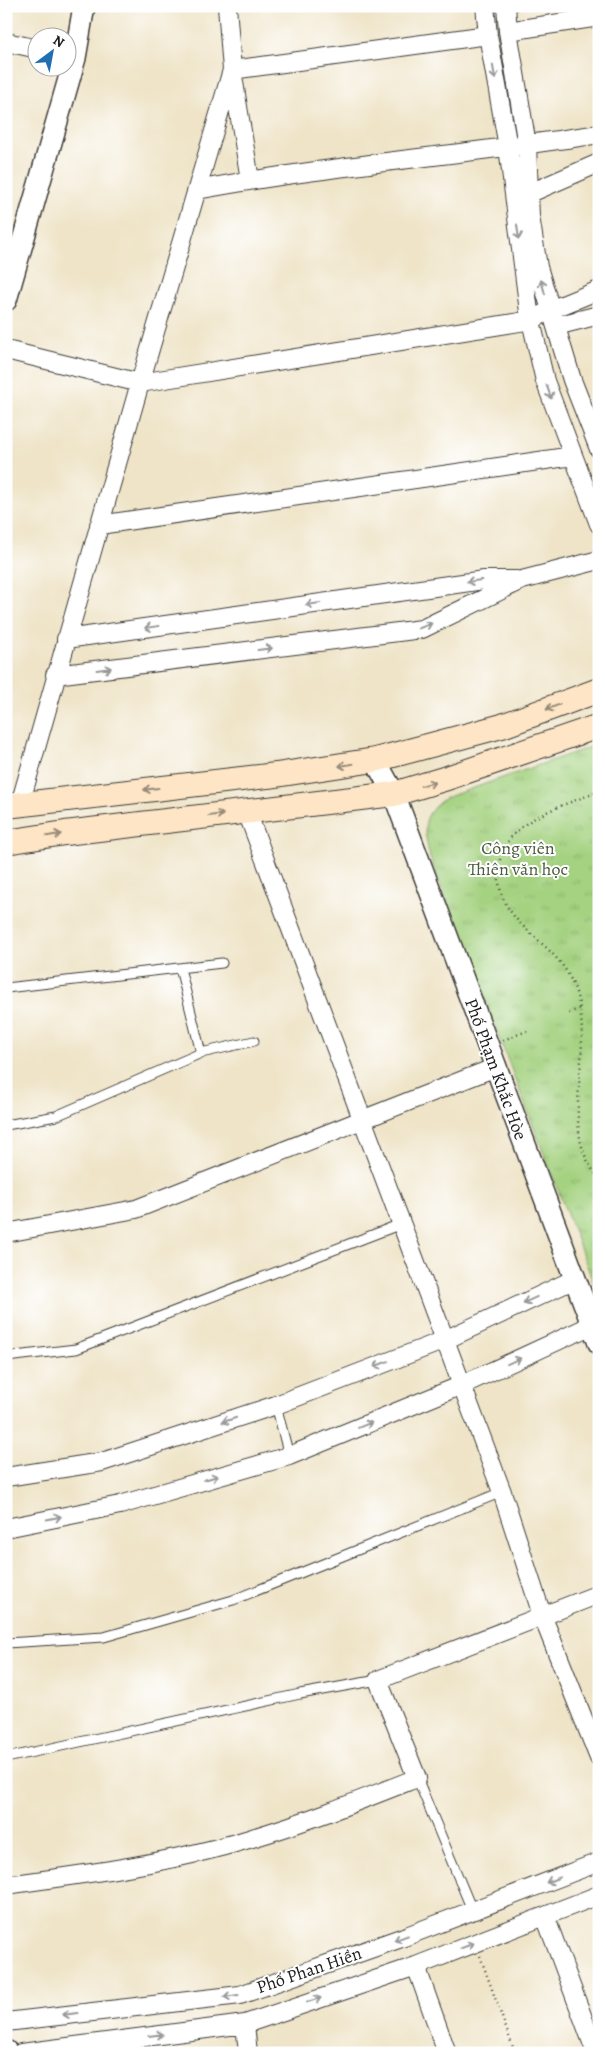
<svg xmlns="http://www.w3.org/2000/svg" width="605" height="2059" font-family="Alegreya,serif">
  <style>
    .park { fill: url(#park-tufts); stroke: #60774e }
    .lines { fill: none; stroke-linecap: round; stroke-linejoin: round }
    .service-casing { stroke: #3c3a36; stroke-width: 11 }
    .minor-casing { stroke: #3c3a36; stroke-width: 20 }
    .tertiary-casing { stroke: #3c3a36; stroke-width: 24 }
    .secondary-casing { stroke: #3c3a36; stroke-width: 26 }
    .path { stroke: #3c3a36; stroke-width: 2.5; stroke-dasharray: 1 4; stroke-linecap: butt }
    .service { stroke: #fff; stroke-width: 9 }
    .minor { stroke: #fff; stroke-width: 18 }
    .tertiary { stroke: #fff; stroke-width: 21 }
    .secondary { stroke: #fde5c5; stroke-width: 24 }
    .oneway { stroke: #999 }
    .oneway2 { stroke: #988b79 }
    .labels { text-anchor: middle; stroke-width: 4; stroke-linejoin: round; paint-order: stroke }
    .park-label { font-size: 18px; fill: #4c5c3f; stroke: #fff }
    .street-label { font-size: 18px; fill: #1c1c1c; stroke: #fff }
  </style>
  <defs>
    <pattern id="park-tufts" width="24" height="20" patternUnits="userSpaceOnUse" patternTransform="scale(1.25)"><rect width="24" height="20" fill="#a4d280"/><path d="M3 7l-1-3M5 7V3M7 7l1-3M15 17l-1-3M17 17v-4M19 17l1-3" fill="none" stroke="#8db46e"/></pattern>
  </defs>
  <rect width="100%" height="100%" fill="#fff"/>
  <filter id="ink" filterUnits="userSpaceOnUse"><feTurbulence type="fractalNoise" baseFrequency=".02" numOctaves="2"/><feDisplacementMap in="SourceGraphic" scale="10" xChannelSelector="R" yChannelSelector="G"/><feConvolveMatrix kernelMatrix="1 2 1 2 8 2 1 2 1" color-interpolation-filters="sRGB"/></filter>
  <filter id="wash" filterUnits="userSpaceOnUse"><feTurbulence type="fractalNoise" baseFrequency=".0096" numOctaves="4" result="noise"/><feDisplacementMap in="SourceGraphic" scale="20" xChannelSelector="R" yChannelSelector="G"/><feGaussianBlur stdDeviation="1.12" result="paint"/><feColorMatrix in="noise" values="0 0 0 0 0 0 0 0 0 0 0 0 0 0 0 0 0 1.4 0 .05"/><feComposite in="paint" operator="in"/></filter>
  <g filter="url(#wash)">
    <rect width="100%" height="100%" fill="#efe4c8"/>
    <path class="park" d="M599,744V1297L430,858C424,829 419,817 445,798Z"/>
  </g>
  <g filter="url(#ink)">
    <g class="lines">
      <g class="service-casing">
        <path id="service" d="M180,968L201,1053L254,1041
          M6,988L222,963
          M6,1125L56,1116L201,1053
          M6,1357L76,1349L401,1224
          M276,1405L289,1456
          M6,1643L104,1637L233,1600L502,1492
          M6,1758L300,1694L378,1680
          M417,1778L472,1910"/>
      </g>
      <g class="minor-casing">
        <path id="minor" d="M227,6L232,70L250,180
          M485,6L488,35L508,147L529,312L545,381L599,524
          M506,6L508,31L527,145L530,216L538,267L572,380L599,449
          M508,31L599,17
          M6,42L38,49
          M197,190C330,165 465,155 599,134
          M528,194L599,163
          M556,326L599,315
          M6,350L140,383L232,70L488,35
          M99,525L573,456
          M66,639L484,580H517
          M55,675L422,629L522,580L599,560
          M20,804L140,383L532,320L550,310L599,290
          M247,812L502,1492L542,1615L599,1758
          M6,1233L136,1209L496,1067
          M6,1477L102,1462L276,1405L445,1340L575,1279
          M6,1528L120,1505L289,1456L462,1385L592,1325
          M6,1885C87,1874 171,1863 249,1839C306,1822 361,1800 417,1778L378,1680L599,1594
          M545,1916L596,2053
          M416,1966L447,2053
          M6,2022L240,1995L404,1937L599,1862
          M245,2024L248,2053
          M21,2053L245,2024L416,1966L599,1895"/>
      </g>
      <g class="tertiary-casing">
        <path id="tertiary" d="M6,300L75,58L84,6
          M375,760L394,794L599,1343
          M6,2051V2053"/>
      </g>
      <g class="secondary-casing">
        <path id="secondary" d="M6,806L276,775L375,760L502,726L599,690
          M6,842L65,833L394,794L447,778L599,726"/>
      </g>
      <path class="path" d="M599,791C562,807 504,819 499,866C493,921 546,935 568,974C605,1040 551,1124 599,1178
        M569,1013L580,1008
        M503,1040L527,1031
        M480,1956L515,2053"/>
      <use href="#service" class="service"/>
      <use href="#minor" class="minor"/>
      <use href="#tertiary" class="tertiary"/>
      <use href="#secondary" class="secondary"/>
    </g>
    <defs><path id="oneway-shaft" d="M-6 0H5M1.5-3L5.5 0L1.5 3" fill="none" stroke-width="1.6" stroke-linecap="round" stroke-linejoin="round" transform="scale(1.25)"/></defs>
    <g class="oneway">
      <use href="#oneway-shaft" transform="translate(494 72) rotate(80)"/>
      <use href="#oneway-shaft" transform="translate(518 232) rotate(82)"/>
      <use href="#oneway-shaft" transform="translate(543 287) rotate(-106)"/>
      <use href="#oneway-shaft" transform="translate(549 392) rotate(70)"/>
      <use href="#oneway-shaft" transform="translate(474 581) rotate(172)"/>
      <use href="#oneway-shaft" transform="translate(313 604) rotate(172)"/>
      <use href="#oneway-shaft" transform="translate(425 626) rotate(-21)"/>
      <use href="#oneway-shaft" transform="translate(152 627) rotate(172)"/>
      <use href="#oneway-shaft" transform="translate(265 649) rotate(-7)"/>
      <use href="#oneway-shaft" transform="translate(104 669) rotate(-7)"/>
      <use href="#oneway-shaft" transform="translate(530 1300) rotate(156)"/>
      <use href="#oneway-shaft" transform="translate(514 1361) rotate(-24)"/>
      <use href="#oneway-shaft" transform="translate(381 1364) rotate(159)"/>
      <use href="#oneway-shaft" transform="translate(229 1420) rotate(162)"/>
      <use href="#oneway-shaft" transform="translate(365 1425) rotate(-22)"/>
      <use href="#oneway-shaft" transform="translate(211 1478) rotate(-16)"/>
      <use href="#oneway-shaft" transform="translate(54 1518) rotate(-11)"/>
      <use href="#oneway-shaft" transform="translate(553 1880) rotate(159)"/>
      <use href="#oneway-shaft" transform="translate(401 1938) rotate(160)"/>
      <use href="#oneway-shaft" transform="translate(467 1946) rotate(-21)"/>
      <use href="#oneway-shaft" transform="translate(231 1996) rotate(173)"/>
      <use href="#oneway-shaft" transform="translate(314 2000) rotate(-18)"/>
      <use href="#oneway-shaft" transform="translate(70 2014) rotate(173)"/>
      <use href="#oneway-shaft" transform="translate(156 2035) rotate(-7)"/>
    </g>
    <g class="oneway2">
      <use href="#oneway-shaft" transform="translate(553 707) rotate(159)"/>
      <use href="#oneway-shaft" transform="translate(346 765) rotate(171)"/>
      <use href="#oneway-shaft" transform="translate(428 784) rotate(-16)"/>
      <use href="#oneway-shaft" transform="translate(151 789) rotate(173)"/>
      <use href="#oneway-shaft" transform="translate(216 815) rotate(-7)"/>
      <use href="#oneway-shaft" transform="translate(54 835) rotate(-9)"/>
    </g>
  </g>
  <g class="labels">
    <g class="park-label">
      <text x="518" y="854">Công viên<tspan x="518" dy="21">Thiên văn học</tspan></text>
    </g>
    <g class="street-label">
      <text transform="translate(496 1069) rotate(70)" y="6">Phố Phạm Khắc Hòe</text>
      <text transform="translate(309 1970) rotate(-19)" y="6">Phố Phan Hiền</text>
    </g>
  </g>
  <rect width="605" height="2059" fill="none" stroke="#fff" stroke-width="25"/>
  <g transform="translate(52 52) rotate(32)"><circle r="24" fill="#ffffff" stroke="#a4a4a4"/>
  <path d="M0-4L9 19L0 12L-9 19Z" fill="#1f6fb2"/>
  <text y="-8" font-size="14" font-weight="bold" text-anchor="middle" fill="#1c1c1c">N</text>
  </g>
</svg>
